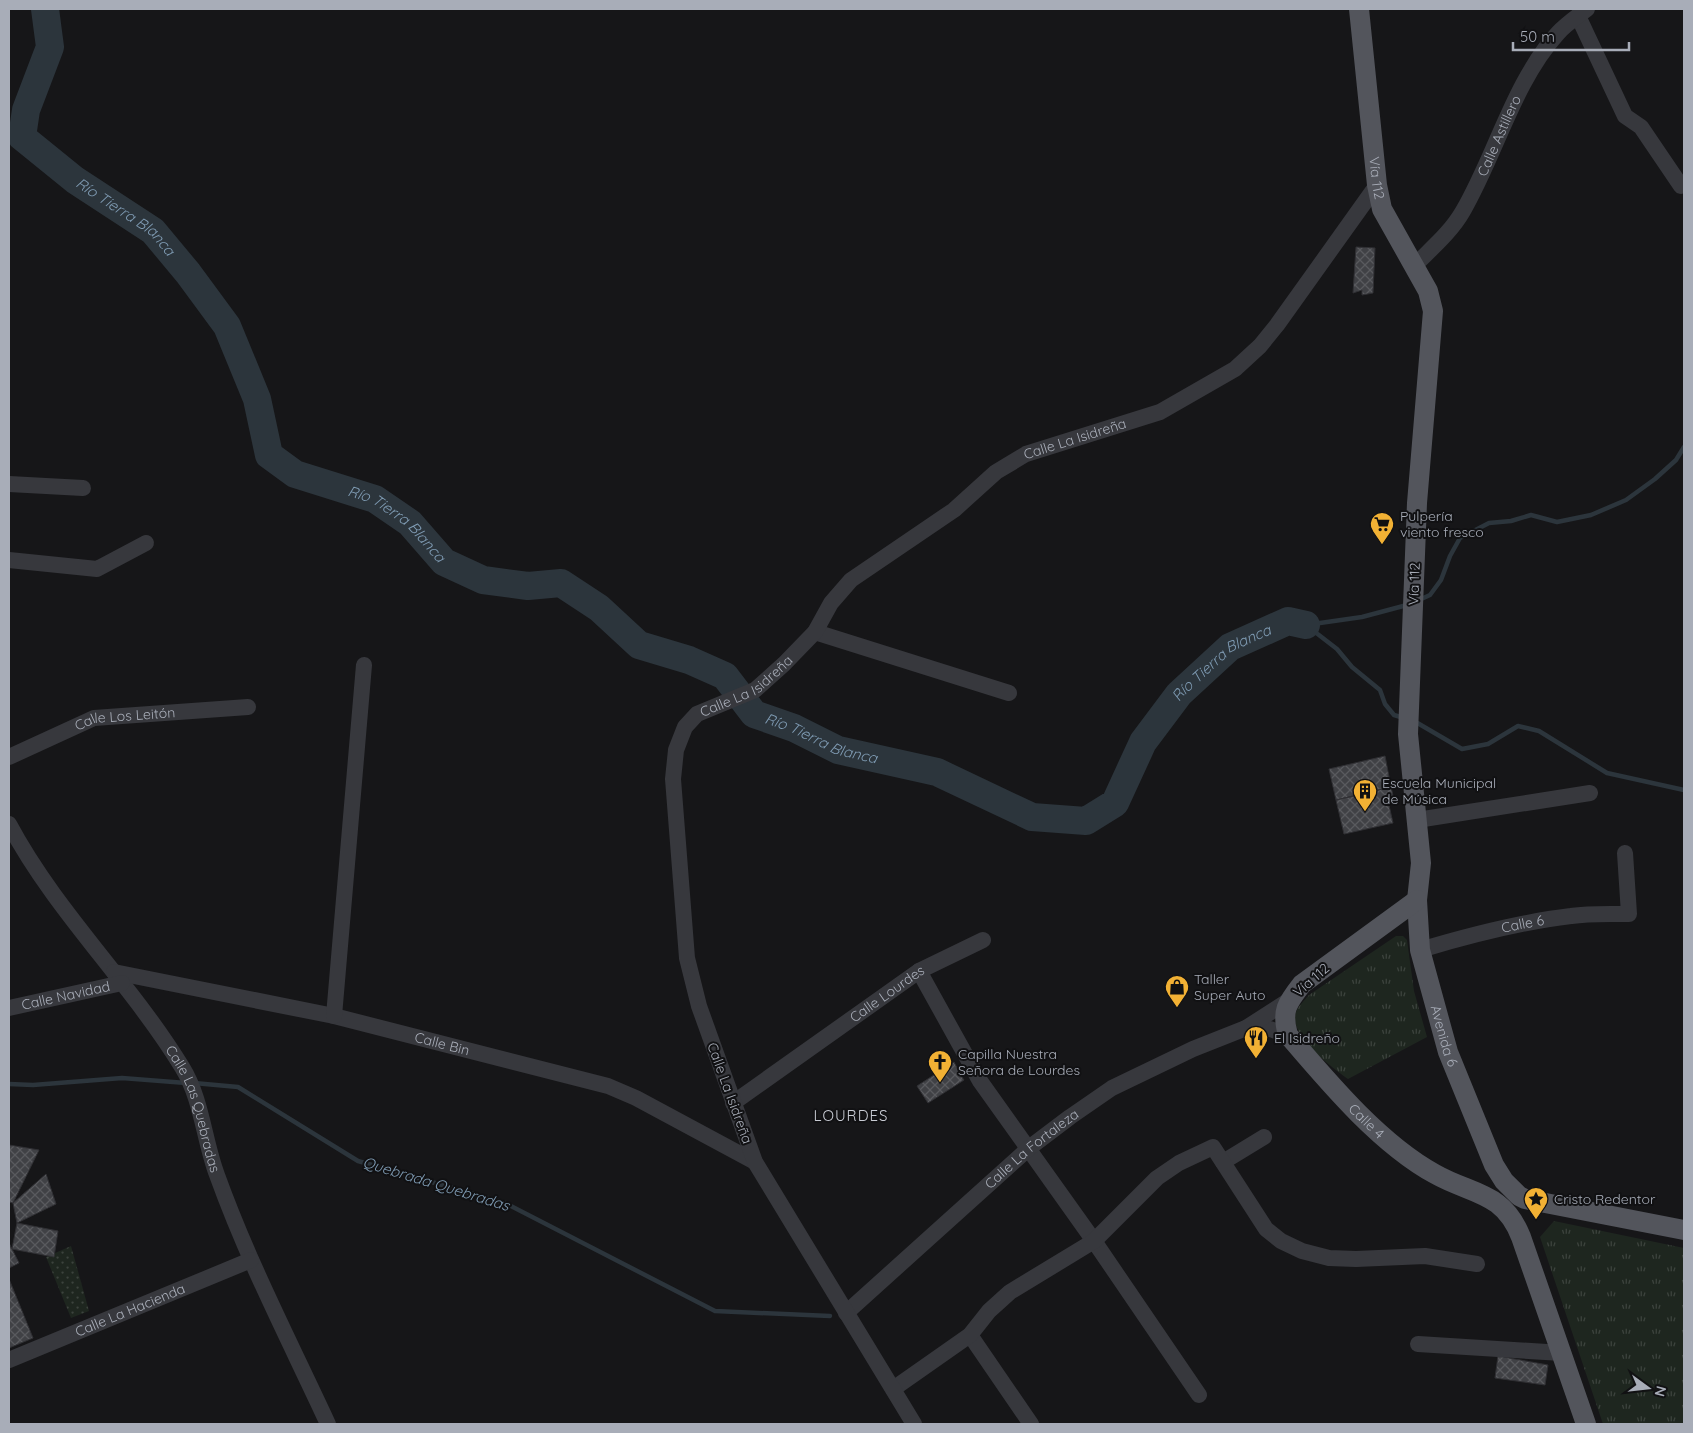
<svg xmlns="http://www.w3.org/2000/svg" width="1693" height="1433" font-family="Quicksand,sans-serif">
  <style>
    .grass { fill: url(#grass-tufts) }
    .park { fill: url(#park-dots) }
    .lines { fill: none; stroke-linecap: round; stroke-linejoin: round }
    .stream { stroke: #2c353c; stroke-width: 4.5 }
    .river { stroke: #2c353c; stroke-width: 28 }
    .building { fill: url(#building-cross-hatch); stroke: #303034 }
    .minor { stroke: #37383d; stroke-width: 16 }
    .major { stroke: #53555c; stroke-width: 20 }
    .labels { text-anchor: middle; stroke-width: 4; stroke-linejoin: round; paint-order: stroke }
    .street-label { font-size: 14px; fill: #a8adb8; stroke: #111113 }
    .poi-label { font-size: 14px; fill: #a8adb8; stroke: #111113; text-anchor: start }
    .water-label { font-size: 15px; font-style: italic; fill: #7f9bb3; stroke: #111113 }
    .neighbourhood-label { font-size: 15px; letter-spacing: 1px; fill: #c9ccd4; stroke: #111113 }
  </style>
  <defs>
    <pattern id="grass-tufts" width="24" height="20" patternUnits="userSpaceOnUse" patternTransform="scale(1.25)"><rect width="24" height="20" fill="#1e261f"/><path d="M3 7l-1-3M5 7V3M7 7l1-3M15 17l-1-3M17 17v-4M19 17l1-3" fill="none" stroke="#3c433d"/></pattern>
    <pattern id="park-dots" width="8" height="8" patternUnits="userSpaceOnUse" patternTransform="scale(1.25)"><rect width="8" height="8" fill="#1e261f"/><path d="M2 2h.1M6 6h.1" fill="none" stroke="#3c433d" stroke-width="1.8" stroke-linecap="round"/></pattern>
    <pattern id="building-cross-hatch" width="8" height="8" patternUnits="userSpaceOnUse" patternTransform="scale(1.25)"><rect width="8" height="8" fill="#404145"/><path d="M0 0l8 8M0 8l8-8" fill="none" stroke="#595a5e"/></pattern>
  </defs>
  <rect width="100%" height="100%" fill="#161618"/>
  <path class="grass" d="M1396,936H1403L1407,940L1414,991L1427,1037L1348,1079C1332,1067 1294,1040 1295,1017C1295,1009 1304,1001 1309,995Z
    M1554,1221L1684,1248V1424H1603L1540,1237Z"/>
  <path class="park" d="M71,1246L89,1311L71,1318L46,1257Z"/>
  <g class="lines">
    <path class="stream" d="M1419,600L1430,595L1441,580L1450,556L1460,538L1489,523L1511,521L1531,515L1557,522L1591,515L1626,500L1655,479L1676,460L1684,447
      M1306,625L1362,617L1407,605
      M1306,625L1337,649L1352,667L1380,690L1385,704L1394,715L1404,718
      M1414,721L1462,749L1488,744L1518,726L1539,731L1607,773L1684,790
      M194,1083L238,1087L358,1161L505,1203L715,1311L830,1316
      M9,1084L33,1085L122,1078L186,1083"/>
    <path class="river" id="s1" d="M45,9L50,47L26,110L22,137L75,180L153,231L188,273L227,326L257,399L269,455L295,474L375,499L410,523L444,562L483,580L528,586L561,583L599,608L639,645L689,660L725,676L754,714L794,728L838,750L937,772L1032,817L1086,821L1115,803L1143,742L1179,694L1230,647L1288,621L1306,625"/>
  </g>
  <path class="building" d="M1356,247L1375,248L1373,293L1362,295V290L1353,293Z
    M1385,756L1391,787L1336,800L1329,769Z
    M1391,787L1394,800L1388,801L1393,823L1344,834L1336,800Z
    M954,1062L958,1070L963,1067L966,1072L961,1076L964,1080L928,1103L917,1086Z
    M9,1145L39,1150L13,1203L9,1202Z
    M46,1174L56,1204L17,1223L13,1203Z
    M17,1223L58,1231L54,1257L12,1249Z
    M9,1243L19,1263L9,1268Z
    M9,1279L33,1338L9,1348Z
    M1498,1356L1548,1365L1545,1385L1495,1378Z"/>
  <g class="lines">
    <g class="minor">
      <path d="M1578,16L1625,116L1641,127L1681,186"/>
      <path id="s2" d="M1415,265C1432,248 1451,232 1463,211C1496,154 1514,81 1558,33C1566,24 1578,16 1587,9"/>
      <path d="M9,484L83,488"/>
      <path d="M9,560L97,569L146,543"/>
      <path d="M815,632L1009,693"/>
      <path id="s3" d="M9,757L94,718L248,707"/>
      <path d="M1417,820L1590,793"/>
      <path id="s4" d="M9,824C56,912 130,982 182,1067C202,1099 204,1141 217,1175C248,1261 290,1342 328,1424"/>
      <path id="s5" d="M1420,950C1470,935 1520,922 1571,916C1590,913 1610,914 1629,914L1625,853"/>
      <path d="M919,971L980,1081L1094,1241L1199,1395"/>
      <path id="s6" d="M114,972L334,1016L608,1086L636,1098L755,1162"/>
      <path id="s7" d="M9,1008L122,983"/>
      <path d="M334,1016L364,665"/>
      <path d="M1246,1028L1270,1029L1288,1035"/>
      <path id="s8" d="M733,1103L919,971L983,940"/>
      <path d="M1223,1162L1264,1137"/>
      <path id="s9" d="M846,1313L1029,1148L1070,1117L1112,1088L1193,1049L1246,1028L1288,1001"/>
      <path d="M970,1335L1031,1424"/>
      <path d="M1418,1344L1562,1353"/>
      <path id="s10" d="M9,1360L251,1260"/>
      <path d="M893,1389L970,1335L989,1311L1010,1292L1094,1241L1157,1178L1179,1163L1213,1147L1266,1229L1281,1241L1302,1251L1329,1258L1356,1259L1425,1256L1477,1264"/>
      <path id="s11" d="M914,1424L755,1162L699,1006L687,958L673,779L676,750L685,727L697,714L755,690L784,664L815,632L831,603L851,580L954,510L996,472L1026,454L1160,412L1235,369L1260,346L1277,325L1377,185"/>
    </g>
    <g class="major">
      <path id="s12" d="M1359,9L1377,185L1382,209L1428,291L1433,311L1417,503L1408,734L1421,863L1417,900L1420,950L1448,1052L1494,1165L1504,1181L1519,1196L1525,1199L1684,1230"/>
      <path id="s13" d="M1417,900L1302,984C1287,1003 1281,1011 1288,1035C1329,1083 1380,1144 1435,1174C1472,1195 1503,1191 1521,1237L1586,1424"/>
    </g>
  </g>
  <defs>
    <g id="supermarket-pin" transform="scale(1.25)"><path d="M0 17L-7.5 6A9.5 9.5 0 1 1 7.5 6Z" fill="#f2b134" stroke="#111113"/><path d="M-6-5.5h2.5l.6 2H6L4.5 2H-2.5L-4.4-4H-6ZM-1.5 3.2a1.3 1.3 0 1 0 .1 0ZM3 3.2a1.3 1.3 0 1 0 .1 0Z" fill="#111"/></g>
    <g id="building-pin" transform="scale(1.25)"><path d="M0 17L-7.5 6A9.5 9.5 0 1 1 7.5 6Z" fill="#f2b134" stroke="#111113"/><path d="M-4-6H4V6H1V3H-1V6H-4ZM-2.5-4.3h1.7v1.8h-1.7ZM.8-4.3h1.7v1.8H.8ZM-2.5-1h1.7V.8h-1.7ZM.8-1h1.7V.8H.8Z" fill="#111"/></g>
    <g id="shop-pin" transform="scale(1.25)"><path d="M0 17L-7.5 6A9.5 9.5 0 1 1 7.5 6Z" fill="#f2b134" stroke="#111113"/><path d="M-5-2.5h2.3a2.7 3.5 0 0 1 5.4 0H5L5.5 6h-11ZM-1.5-2.5h3a1.5 2.3 0 0 0-3 0Z" fill="#111"/></g>
    <g id="restaurant-pin" transform="scale(1.25)"><path d="M0 17L-7.5 6A9.5 9.5 0 1 1 7.5 6Z" fill="#f2b134" stroke="#111113"/><path d="M-5-6h1v4h1v-4h1v4h1v-4h1v5L-1.5 .5V6h-2V.5L-5-1ZM5-6V6H3V1.5H1.5Q1.5-4 5-6Z" fill="#111"/></g>
    <g id="church-pin" transform="scale(1.25)"><path d="M0 17L-7.5 6A9.5 9.5 0 1 1 7.5 6Z" fill="#f2b134" stroke="#111113"/><path d="M-1.2-6h2.4v3.5h3.3v2.4h-3.3V6h-2.4V-.1h-3.3v-2.4h3.3Z" fill="#111"/></g>
    <g id="sight-pin" transform="scale(1.25)"><path d="M0 17L-7.5 6A9.5 9.5 0 1 1 7.5 6Z" fill="#f2b134" stroke="#111113"/><path d="M0-6L1.8-2.2L6-1.7L2.9 1.2L3.7 5.4L0 3.3L-3.7 5.4L-2.9 1.2L-6-1.7L-1.8-2.2Z" fill="#111"/></g>
  </defs>
  <g fill-rule="evenodd">
    <use href="#supermarket-pin" x="1382" y="524"/>
    <use href="#building-pin" x="1365" y="791"/>
    <use href="#shop-pin" x="1177" y="987"/>
    <use href="#restaurant-pin" x="1256" y="1038"/>
    <use href="#church-pin" x="940" y="1062"/>
    <use href="#sight-pin" x="1536" y="1199"/>
  </g>
  <g class="labels">
    <g class="street-label">
      <text dy="5" stroke="none"><textPath href="#s2" startOffset="156">Calle Astillero</textPath></text>
      <text dy="5" stroke="none"><textPath href="#s12" startOffset="170">Vía 112</textPath></text>
      <text dy="5" stroke="none"><textPath href="#s11" startOffset="1250">Calle La Isidreña</textPath></text>
      <text transform="translate(1414 584) rotate(-88)" y="5">Vía 112</text>
      <text dy="5" stroke="none"><textPath href="#s11" startOffset="830">Calle La Isidreña</textPath></text>
      <text dy="5" stroke="none"><textPath href="#s3" startOffset="124">Calle Los Leitón</textPath></text>
      <text dy="5" stroke="none"><textPath href="#s5" startOffset="106">Calle 6</textPath></text>
      <text transform="translate(1311 980) rotate(-41)" y="5">Vía 112</text>
      <text dy="5" stroke="none"><textPath href="#s7" startOffset="58">Calle Navidad</textPath></text>
      <text dy="5" stroke="none"><textPath href="#s8" startOffset="189">Calle Lourdes</textPath></text>
      <text dy="5" stroke="none"><textPath href="#s12" startOffset="1046">Avenida 6</textPath></text>
      <text dy="5" stroke="none"><textPath href="#s6" startOffset="336">Calle Bin</textPath></text>
      <text transform="translate(730 1093) rotate(70)" y="5">Calle La Isidreña</text>
      <text dy="5" stroke="none"><textPath href="#s4" startOffset="342">Calle Las Quebradas</textPath></text>
      <text dy="5" stroke="none"><textPath href="#s13" startOffset="315">Calle 4</textPath></text>
      <text dy="5" stroke="none"><textPath href="#s9" startOffset="248">Calle La Fortaleza</textPath></text>
      <text dy="5" stroke="none"><textPath href="#s10" startOffset="131">Calle La Hacienda</textPath></text>
    </g>
    <g class="poi-label">
      <text x="1400" y="521">Pulpería<tspan x="1400" dy="16">viento fresco</tspan></text>
      <text x="1382" y="788">Escuela Municipal<tspan x="1382" dy="16">de Música</tspan></text>
      <text x="1194" y="984">Taller<tspan x="1194" dy="16">Super Auto</tspan></text>
      <text x="1274" y="1043">El Isidreño</text>
      <text x="958" y="1059">Capilla Nuestra<tspan x="958" dy="16">Señora de Lourdes</tspan></text>
      <text x="1554" y="1204">Cristo Redentor</text>
    </g>
    <g class="water-label">
      <text dy="5" stroke="none"><textPath href="#s1" startOffset="264">Río Tierra Blanca</textPath></text>
      <text dy="5" stroke="none"><textPath href="#s1" startOffset="699">Río Tierra Blanca</textPath></text>
      <text dy="5" stroke="none"><textPath href="#s1" startOffset="1689">Río Tierra Blanca</textPath></text>
      <text dy="5" stroke="none"><textPath href="#s1" startOffset="1194">Río Tierra Blanca</textPath></text>
      <text transform="translate(436 1184) rotate(17)" y="5">Quebrada Quebradas</text>
    </g>
    <g class="neighbourhood-label">
      <text x="851" y="1121">LOURDES</text>
    </g>
  </g>
  <rect width="1693" height="1433" fill="none" stroke="#a8adb8" stroke-width="20"/>
  <g transform="translate(1648 1388) rotate(105)" stroke="#111113" stroke-width="4" paint-order="stroke">
  <path d="M0-4L9 19L0 12L-9 19Z" fill="#a8adb8"/>
  <text y="-8" font-size="14" font-weight="bold" text-anchor="middle" fill="#a8adb8">N</text>
  </g>
  <path d="M1513 42v8h116v-8" fill="none" stroke="#a8adb8" stroke-width="2.5"/>
  <text x="1520" y="42" font-size="15" fill="#a8adb8" stroke="#111113" stroke-width="4" paint-order="stroke">50 m</text>
</svg>
